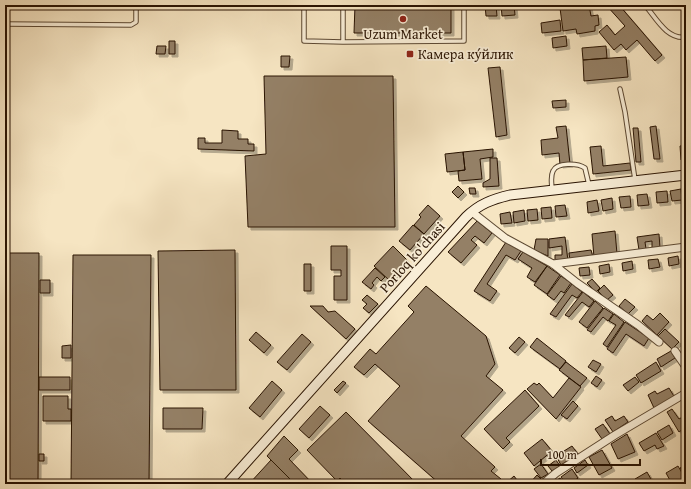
<svg xmlns="http://www.w3.org/2000/svg" width="691" height="489" font-family="'Gentium Book Plus',serif">
  <style>
    .building { fill: #948066; stroke: #291302; filter: url(#shadow) }
    .lines { fill: none; stroke-linecap: round; stroke-linejoin: round }
    .lane-casing { stroke: #5c4832; stroke-width: 5.5 }
    .street-casing { stroke: #5c4832; stroke-width: 9 }
    .secondary-casing { stroke: #291302; stroke-width: 11 }
    .path { stroke: #291302; stroke-width: 1; stroke-dasharray: 1 2; stroke-linecap: butt }
    .lane { stroke: #f9eed7; stroke-width: 3.5 }
    .street { stroke: #f9eed7; stroke-width: 7 }
    .secondary { stroke: #f9eed7; stroke-width: 9 }
    .poi-dot { fill: #8f2418; stroke: #f9eed7; stroke-width: 1.5 }
    .labels { text-anchor: middle; stroke-width: 3.5; stroke-linejoin: round; paint-order: stroke }
    .poi-label { font-size: 14px; fill: #291302; stroke: #f9eed7 }
    .street-label { font-size: 14px; fill: #291302; stroke: #f9eed7 }
  </style>
  <defs>
    <filter id="shadow"><feDropShadow dx="3" dy="3" stdDeviation="0" flood-color="#0004"/></filter>
  </defs>
  <rect width="100%" height="100%" fill="#f6e5c2"/>
  <filter id="stains"><feTurbulence type="fractalNoise" baseFrequency=".005" numOctaves="4"/><feColorMatrix values="0 0 0 0 .2 0 0 0 0 .09 0 0 0 0 .02 0 0 0 .5 -.17"/></filter>
  <radialGradient id="worn" r=".72"><stop offset=".6" stop-color="#630" stop-opacity="0"/><stop offset="1" stop-color="#630" stop-opacity=".3"/></radialGradient>
  <path class="building" d="M355,5H451V33H354Z
    M485,5H496L497,16H486Z
    M501,5H514L515,15L502,16Z
    M578,5H589L591,16L598,15L599,25L595,26V31L577,34L576,29L563,31L560,8Z
    M608,5H619L662,55L655,61L637,40L626,50L621,44L614,50L599,32L607,25L615,35L625,26L607,6Z
    M560,20L561,31L542,33L541,23Z
    M566,36L567,46L553,48L552,38Z
    M169,41H175V54H169Z
    M157,46H166L165,54H156Z
    M606,46L607,58L583,60L582,48Z
    M281,56H290L289,67H281Z
    M626,57L628,77L584,81L583,60Z
    M500,67L507,135L496,137L488,68Z
    M264,76H393L395,227H248L245,156L266,154Z
    M566,100V107L553,108L552,101Z
    M566,126L570,164L560,165L559,153L542,155L541,140L558,138L556,127Z
    M656,126L660,159H654L650,127Z
    M633,128H638L641,162H636Z
    M222,130L238,131V139H248V144H254V151L198,149V138H205V143H222Z
    M686,145V159L681,160L680,146Z
    M601,146L603,166L630,163L631,170L593,174L590,147Z
    M493,149V157L480,159L482,179L459,181L458,171L465,170L463,152Z
    M463,152L465,170L447,172L445,154Z
    M490,158H497L499,186L483,187V183L490,179Z
    M458,186L464,192L458,198L452,192Z
    M469,188H475L476,194H470Z
    M681,189L682,200L672,201L670,191Z
    M667,191L668,202L657,203L656,192Z
    M647,194L649,205L638,206L637,195Z
    M630,196L631,207L621,208L619,197Z
    M612,198L613,209L603,211L601,200Z
    M597,200L599,211L588,213L587,202Z
    M428,205L440,216L424,234L414,225L421,217L419,215Z
    M565,205L567,216L556,217L555,206Z
    M551,207L552,218L542,219L541,208Z
    M537,209L538,220L528,221L527,210Z
    M524,210L525,221L514,223L513,212Z
    M510,212L512,223L501,224L500,214Z
    M477,221L492,233L484,243L475,236L471,240L477,245L461,263L448,252Z
    M686,221V243H683L682,222Z
    M413,225L424,234L410,250L399,241Z
    M615,231L617,254L594,257L592,234Z
    M659,234L660,248L652,249V241L645,242L646,249L639,250L637,237Z
    M565,237L568,261H555V255H562V246L549,248V239Z
    M536,239H548V256L534,250Z
    M506,242L521,251L515,260L506,255L487,284L497,291L490,301L474,291Z
    M331,246H347V300H334V276H341V270H331Z
    M393,246L409,262L390,281L374,266Z
    M235,250L236,390H160L158,251Z
    M591,250L593,257L570,260L569,253Z
    M523,252L547,266L535,282L527,277L532,268L518,259Z
    M5,253H39L38,484H5Z
    M73,255H151L149,484H71Z
    M678,256L679,264L669,266L668,258Z
    M658,259L660,267L649,269L648,260Z
    M632,261L633,269L623,271L622,263Z
    M304,264H311V291H304Z
    M609,264L610,272L600,274L599,266Z
    M547,266L560,275L547,294L534,285Z
    M589,267L590,275L580,276L579,268Z
    M375,268L385,277L381,281L377,277L372,283L374,285L371,289L362,282Z
    M561,276L571,283L564,293L561,291L554,300L547,295Z
    M592,279L600,288L596,292L587,283Z
    M40,280H50V293H40Z
    M572,284L582,292L577,298L572,295L556,317L550,314Z
    M604,285L613,295L607,300L598,291Z
    M426,286L486,336L495,364L486,376L503,390L461,436L495,467L491,471L501,479L496,484H440L368,421L400,386L375,364L364,375L354,367L370,349L376,354L414,312L408,306Z
    M583,292L594,301L589,307L582,302L569,317L565,315Z
    M367,295L378,304L369,313L363,308L367,304L362,300Z
    M625,299L635,307L628,314L619,306Z
    M595,301L603,308L587,328L579,322Z
    M310,306H323L328,312L335,311L355,329L346,339Z
    M604,308L613,314L608,321L603,317L591,332L587,330Z
    M660,313L669,322L657,335L642,321L647,315L653,320Z
    M614,314L624,322L607,347L603,344L616,325L609,321Z
    M625,322L649,338L644,346L626,334L613,353L607,349Z
    M665,329L679,342L672,349L658,336Z
    M256,332L271,345L264,353L249,340Z
    M302,334L311,342L287,370L277,362Z
    M519,337L525,342L515,353L509,348Z
    M537,338L566,361L560,369L530,347Z
    M71,345V358H62V346Z
    M671,351L675,358L661,367L657,359Z
    M593,360L601,364L596,372L588,367Z
    M566,362L587,378L580,386L559,370Z
    M656,362L661,371L641,383L636,375Z
    M596,376L602,380L597,387L591,383Z
    M39,377H70V390H39Z
    M635,377L639,382L628,391L623,385Z
    M569,378L581,387L556,419L527,389L534,383L537,385L539,383L553,398Z
    M272,381L282,390L260,417L249,408Z
    M343,381L346,383L337,393L334,390Z
    M669,388L675,398L654,408L648,395L655,391L657,394Z
    M525,390L539,406L506,438L510,442L503,449L484,429Z
    M43,396H68V409H71V421H43Z
    M573,401L578,406L567,419L561,415Z
    M320,406L330,415L309,438L299,429Z
    M163,408H203L202,429H163Z
    M672,409L679,419L686,415V427L679,432L667,412Z
    M346,412L417,484H346L340,478L337,481L307,450Z
    M612,416L615,421L624,416L628,422L613,432L605,420Z
    M603,424L610,434L602,439L595,429Z
    M669,425L673,433L662,440L657,432Z
    M656,433L664,446L657,449L655,445L644,451L639,443Z
    M627,434L635,452L618,459L611,444Z
    M284,436L298,450L289,459L313,484H295L267,456Z
    M542,439L552,451L534,466L524,453Z
    M572,446L578,454L561,465L556,456Z
    M602,450L612,468L599,475L589,457Z
    M39,454H44V461H39Z
    M271,460L295,484H249Z
    M556,460L560,466L552,471L548,466Z
    M585,460L588,465L577,473L574,468Z
    M541,464L548,474L541,478L534,469Z
    M686,464V476L680,468Z
    M678,466L685,478L672,484L666,473Z
    M572,469L578,478L570,484H566L561,477Z
    M647,472L652,481L646,484H638L635,479Z
    M537,475L541,479L537,484H529Z
    M514,476L520,484H505Z
    M560,478L564,484H551Z"/>
  <g class="lines">
    <g class="lane-casing">
      <path id="lane" d="M304,5V41L343,42
        M343,5V42L464,41V5
        M645,5C656,18 667,40 686,37
        M5,24L131,25L136,22V5
        M620,89L625,112L635,180
        M552,190C552,184 550,177 553,171C557,162 578,163 585,168L589,185"/>
    </g>
    <g class="street-casing">
      <path id="street" d="M472,212L505,238L553,264L577,283L638,325L659,342
        M553,264L686,247
        M675,351L686,367
        M543,484L556,473L615,435L686,393"/>
    </g>
    <g class="secondary-casing">
      <path id="secondary" d="M227,484L466,217C479,204 493,199 510,195L686,175"/>
    </g>
    <path class="path" d="M680,5L686,12"/>
    <use href="#lane" class="lane"/>
    <use href="#street" class="street"/>
    <use href="#secondary" class="secondary"/>
  </g>
  <g class="poi-dot">
    <circle cx="403" cy="19" r="4"/>
    <rect x="406" y="50" width="8" height="8" rx="2"/>
  </g>
  <g class="labels">
    <g class="poi-label">
      <text x="403" y="39">Uzum Market</text>
      <text x="418" y="59" text-anchor="start">Камера ку́йлик</text>
    </g>
    <g class="street-label">
      <text transform="translate(412 257) rotate(-48)" y="5">Porloq ko'chasi</text>
    </g>
  </g>
  <rect width="691" height="489" fill="none" stroke="#f6e5c2" stroke-width="20"/>
  <rect x="6" y="6" width="679" height="477" fill="none" stroke="#291302" stroke-width="2"/>
  <rect x="10" y="10" width="671" height="469" fill="none" stroke="#291302"/>
  <path d="M541 459v6h99v-6" fill="none" stroke="#291302" stroke-width="2"/>
  <text x="547" y="459" font-size="12" fill="#291302" stroke="#f9eed7" stroke-width="3" paint-order="stroke">100 m</text>
  <rect width="100%" height="100%" filter="url(#stains)"/>
  <rect width="100%" height="100%" fill="url(#worn)"/>
</svg>
